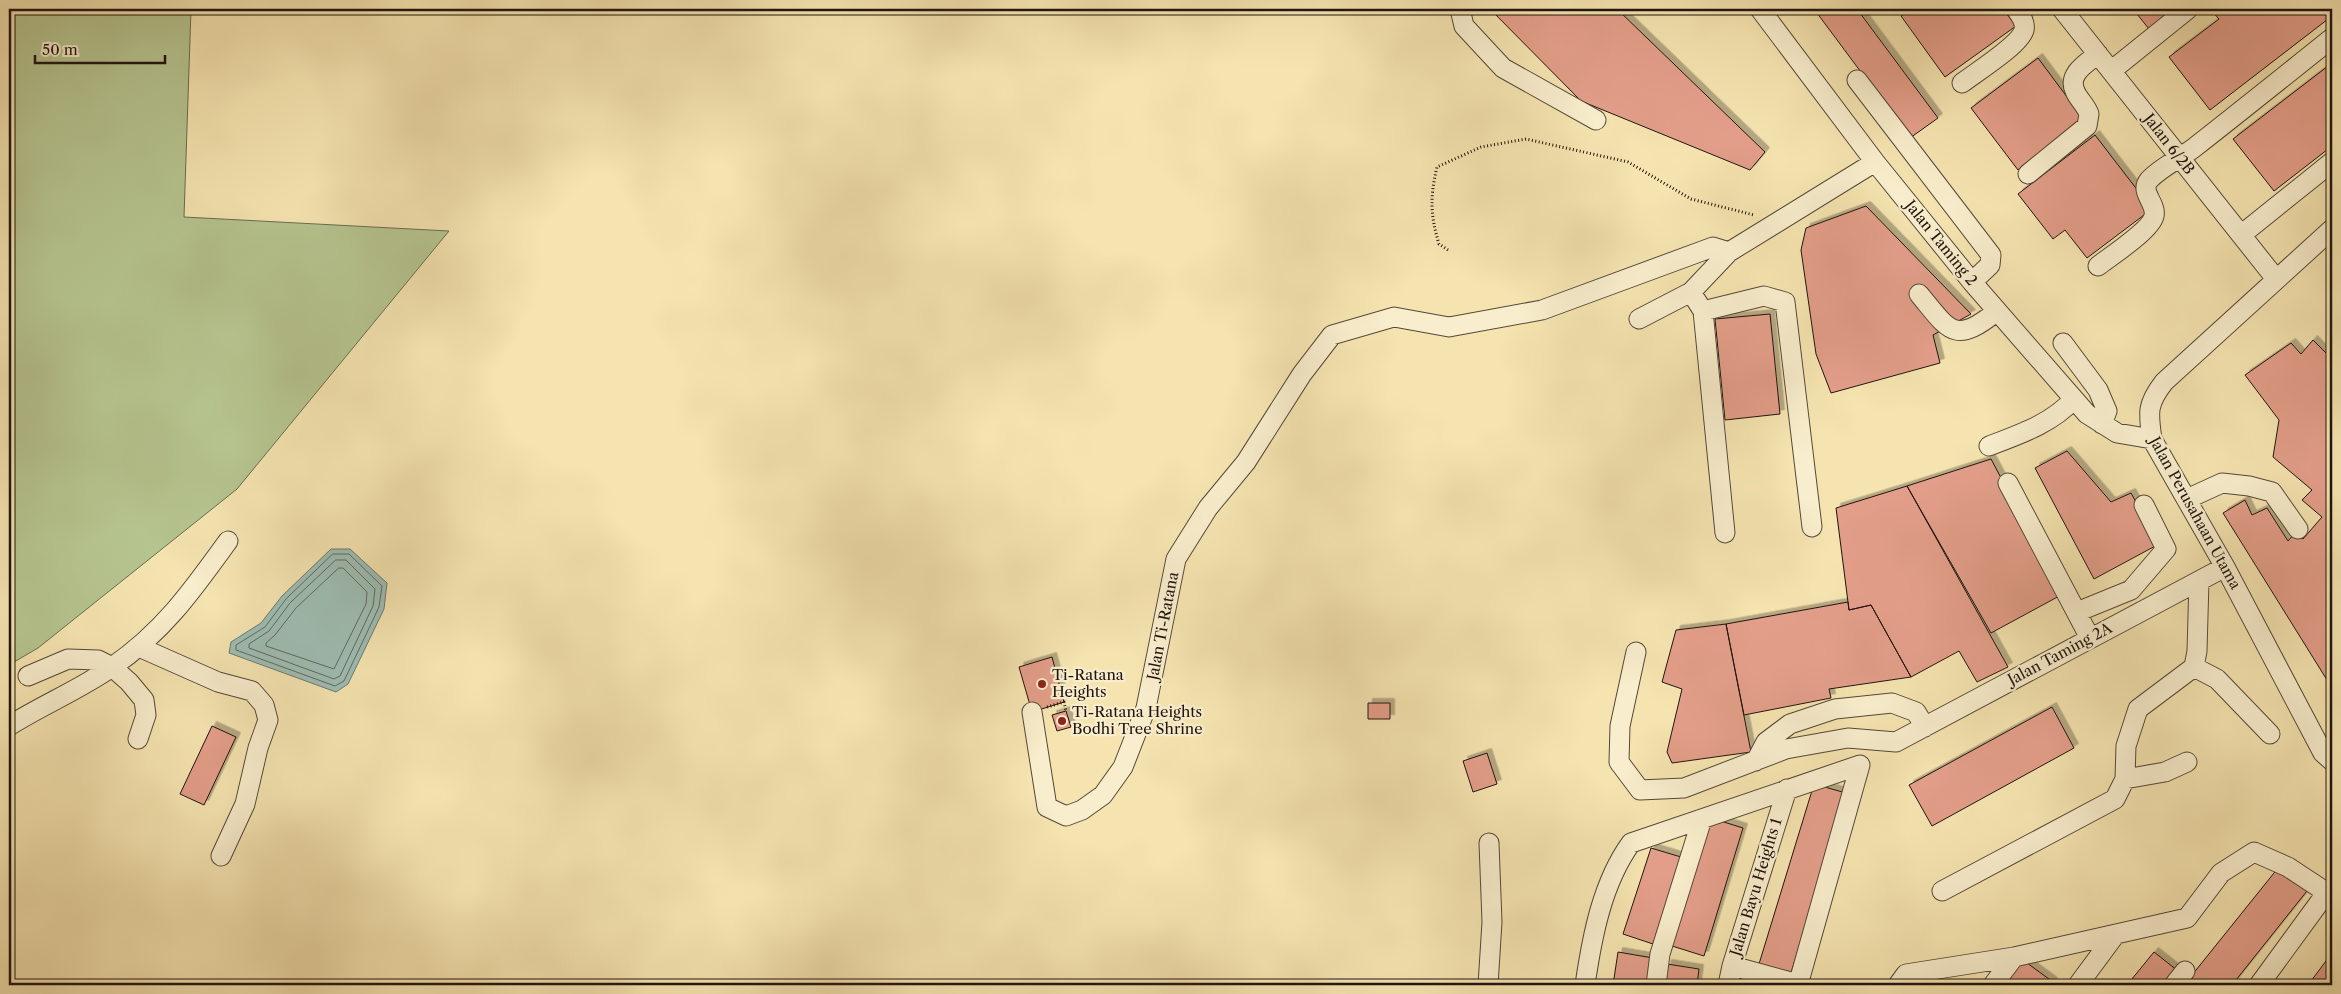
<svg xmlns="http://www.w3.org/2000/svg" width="2341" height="994" font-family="'Libre Caslon Text',serif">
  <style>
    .green { fill: #b6c590; stroke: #6b6c50 }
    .water { fill: #9ebdb3; stroke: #6c7972 }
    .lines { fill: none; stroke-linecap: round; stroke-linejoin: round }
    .shore { stroke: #5f6862; stroke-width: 1 }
    .building { fill: #e39e89; stroke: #201410; filter: url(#shadow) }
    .minor-casing { stroke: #554838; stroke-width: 21 }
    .path { stroke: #201410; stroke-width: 3; stroke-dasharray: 1 2.5; stroke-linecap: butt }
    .minor { stroke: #f8edcc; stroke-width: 19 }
    .poi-dot { fill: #8f2418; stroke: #f8edcc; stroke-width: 2 }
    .labels { text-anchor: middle; stroke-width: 4.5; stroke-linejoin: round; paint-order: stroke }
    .street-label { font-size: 15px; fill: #201410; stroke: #f8edcc }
    .poi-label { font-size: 15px; fill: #201410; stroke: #f8edcc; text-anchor: start }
  </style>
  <defs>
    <filter id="shadow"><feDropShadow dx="4.5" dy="-4.5" stdDeviation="0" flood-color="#0004"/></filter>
  </defs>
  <rect width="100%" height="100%" fill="#f5e4b0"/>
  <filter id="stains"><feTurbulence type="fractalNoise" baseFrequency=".004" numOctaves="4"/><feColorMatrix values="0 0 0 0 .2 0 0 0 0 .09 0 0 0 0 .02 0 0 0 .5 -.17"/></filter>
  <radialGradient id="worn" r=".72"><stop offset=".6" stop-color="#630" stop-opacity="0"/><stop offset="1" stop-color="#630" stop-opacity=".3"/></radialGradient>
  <path class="green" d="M9,9H191L184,217L449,231L237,489L38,648L9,665Z"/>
  <path class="water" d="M331,549H350L387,583L384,609L348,684L336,692L229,653L231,642L261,623L282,596Z"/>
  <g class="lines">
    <path class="shore" d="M333,554H349L382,586L379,607L344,681L335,686L236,650V645L265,627L286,599Z
      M336,560H346L375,589L373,606L340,676L334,679L249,648V644L269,631L290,603Z
      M339,568H343L367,592L366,604L334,669L266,646V643L275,635L296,608Z"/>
  </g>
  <path class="building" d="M1490,9H1617L1765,152L1750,170L1581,101Z
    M1814,9H1857L1938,118L1910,138Z
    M1911,9H2003L2016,26L1945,77L1901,16Z
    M2133,9H2176L2149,29Z
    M2210,9H2332V16L2210,110L2169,57L2219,19Z
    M2038,58L2085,121L2018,170L1971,108Z
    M2332,63V146L2274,191L2233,139Z
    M2095,135L2152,209L2087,258L2065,230L2053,239L2018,194Z
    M1866,206L1971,314L1933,335L1940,363L1831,393L1816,354L1801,250L1806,228Z
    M1770,314L1780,414L1725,420L1715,319Z
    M2313,340L2330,357L2332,355V688L2223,513L2245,500L2252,515L2267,508L2288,541L2295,533L2303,539L2322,517L2302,500L2312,490L2273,457L2279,420L2245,375L2291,343L2301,354Z
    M2067,451L2111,502L2131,493L2159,544L2094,579L2035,468Z
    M1991,459L2063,594L1991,633L1907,486Z
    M1907,486L2008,667L1977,682L1959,651L1911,677L1871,605L1849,610L1836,508Z
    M1848,602L1849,610L1871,605L1911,677L1829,689L1831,698L1744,715L1726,624Z
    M1726,624L1751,752L1672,763L1667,752L1682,689L1662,682L1676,630Z
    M1052,657L1064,702L1032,712L1019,667Z
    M1368,703H1390V719H1368Z
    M2052,707L2074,748L1932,826L1909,785Z
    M1066,711L1071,727L1057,731L1052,715Z
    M212,726L236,737L204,805L180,794Z
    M1487,753L1497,784L1473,792L1463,761Z
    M1814,784L1846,793L1791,973L1759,964Z
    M1711,818L1743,828L1704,956L1672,946Z
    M1651,848L1681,857L1653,944L1623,934Z
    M2278,868L2307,891L2232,985H2184Z
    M1618,952L1653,958L1649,985H1613Z
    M2154,952L2178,971L2167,985H2127Z
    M2332,953V985H2308Z
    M2023,960L2053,982L2051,985H2004Z
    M1667,964L1699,969L1697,985H1664Z"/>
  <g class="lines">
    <g class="minor-casing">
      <path id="minor" d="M1460,9L1464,26L1503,68L1596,120
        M1760,9L1875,162L1972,282L2087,414L2117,433L2152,439
        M2062,9L2276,279
        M2111,71L2188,9
        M1857,80L1991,255L1990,265L1972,282
        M1962,83C1975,73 2020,45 2024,30C2026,22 2020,15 2016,9
        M2028,174L2087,126L2089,114C2086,105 2078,99 2075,91C2067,74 2087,63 2098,54
        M2332,229L2164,382C2147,404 2148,412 2152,439L2225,567L2323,753L2332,761
        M2241,235L2332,162
        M2098,266C2111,256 2151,230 2154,216C2157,203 2139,192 2149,180C2161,167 2181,158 2195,147C2241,111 2287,74 2332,38
        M1919,294C1949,330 1954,346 1997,311
        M1696,300L1703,311L1725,533
        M1703,311L1764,296L1785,302L1812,527
        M1639,319L1691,292L1729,252L1875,162
        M2063,343L2098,390L2107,411L2102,424
        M1989,446C2020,434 2051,424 2074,399
        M2008,483L2090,638
        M2187,499L2222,483L2249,486L2272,492L2298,529
        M2077,612L2131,590L2166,549L2144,505
        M139,647L218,682L252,691L264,705L268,720L258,748L245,804L221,856
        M1636,652L1620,726L1619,762L1640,790L1684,788L1786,749L1848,738L1896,742L2225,567
        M2194,667L2217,679L2270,734
        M28,676L68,659L98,660L112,667L129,682L144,700L146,715L138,739
        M1032,712L1047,807L1066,816L1082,810L1103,795L1123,767L1146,708L1176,559L1208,508L1246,462L1302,374L1332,335L1394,317L1449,327L1542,310L1713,247L1729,252
        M9,726C42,705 79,690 112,667C163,632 192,591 228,541
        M1756,761L1766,742L1790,724L1835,709L1892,703L1916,712L1925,727
        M2125,779L2165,772L2187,762
        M1942,891L2115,799L2125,779L2126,746L2138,709L2194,667L2197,651L2199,581
        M1732,966L1798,984
        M1488,985L1492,922L1489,843
        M1585,985C1592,937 1602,883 1631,843L1860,765L1798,985
        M1656,985L1660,954L1702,819
        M1728,985L1732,966L1787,789
        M1898,985L1906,974L2014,957L2187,918L2221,873L2254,852L2288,867L2332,896
        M1993,985L2014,957
        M2078,985L2115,935
        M2174,985L2185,971
        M2259,985L2327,892"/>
    </g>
    <path class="path" d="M1448,250L1439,244C1430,214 1430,197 1437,167L1481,147L1526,139L1628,162L1691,199L1754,215
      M1047,707L1064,702L1066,711"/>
    <use href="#minor" class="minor"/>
  </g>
  <g class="poi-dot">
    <circle cx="1042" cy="684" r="5"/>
    <circle cx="1062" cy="721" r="5"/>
  </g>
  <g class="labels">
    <g class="street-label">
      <text transform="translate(2169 144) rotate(52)" y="5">Jalan 6/2B</text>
      <text transform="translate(1941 243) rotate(51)" y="5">Jalan Taming 2</text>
      <text transform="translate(2195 513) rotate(61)" y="5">Jalan Perusahaan Utama</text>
      <text transform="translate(1163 626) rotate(-79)" y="5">Jalan Ti-Ratana</text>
      <text transform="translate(2060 654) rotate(-28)" y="5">Jalan Taming 2A</text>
      <text transform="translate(1756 887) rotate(-73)" y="5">Jalan Bayu Heights 1</text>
    </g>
    <g class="poi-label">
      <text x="1052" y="680">Ti-Ratana<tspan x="1052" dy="17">Heights</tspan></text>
      <text x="1072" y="717">Ti-Ratana Heights<tspan x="1072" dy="17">Bodhi Tree Shrine</tspan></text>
    </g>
  </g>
  <rect width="2341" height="994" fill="none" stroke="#f5e4b0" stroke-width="30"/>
  <rect x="10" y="10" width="2321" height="974" fill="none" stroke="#201410" stroke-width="2.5"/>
  <rect x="15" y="15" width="2311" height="964" fill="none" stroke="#201410"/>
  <path d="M35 55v8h130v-8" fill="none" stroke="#201410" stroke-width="2.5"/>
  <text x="42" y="55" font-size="15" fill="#201410" stroke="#f8edcc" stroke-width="4" paint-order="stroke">50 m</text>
  <rect width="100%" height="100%" filter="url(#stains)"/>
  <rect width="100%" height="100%" fill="url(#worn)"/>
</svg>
